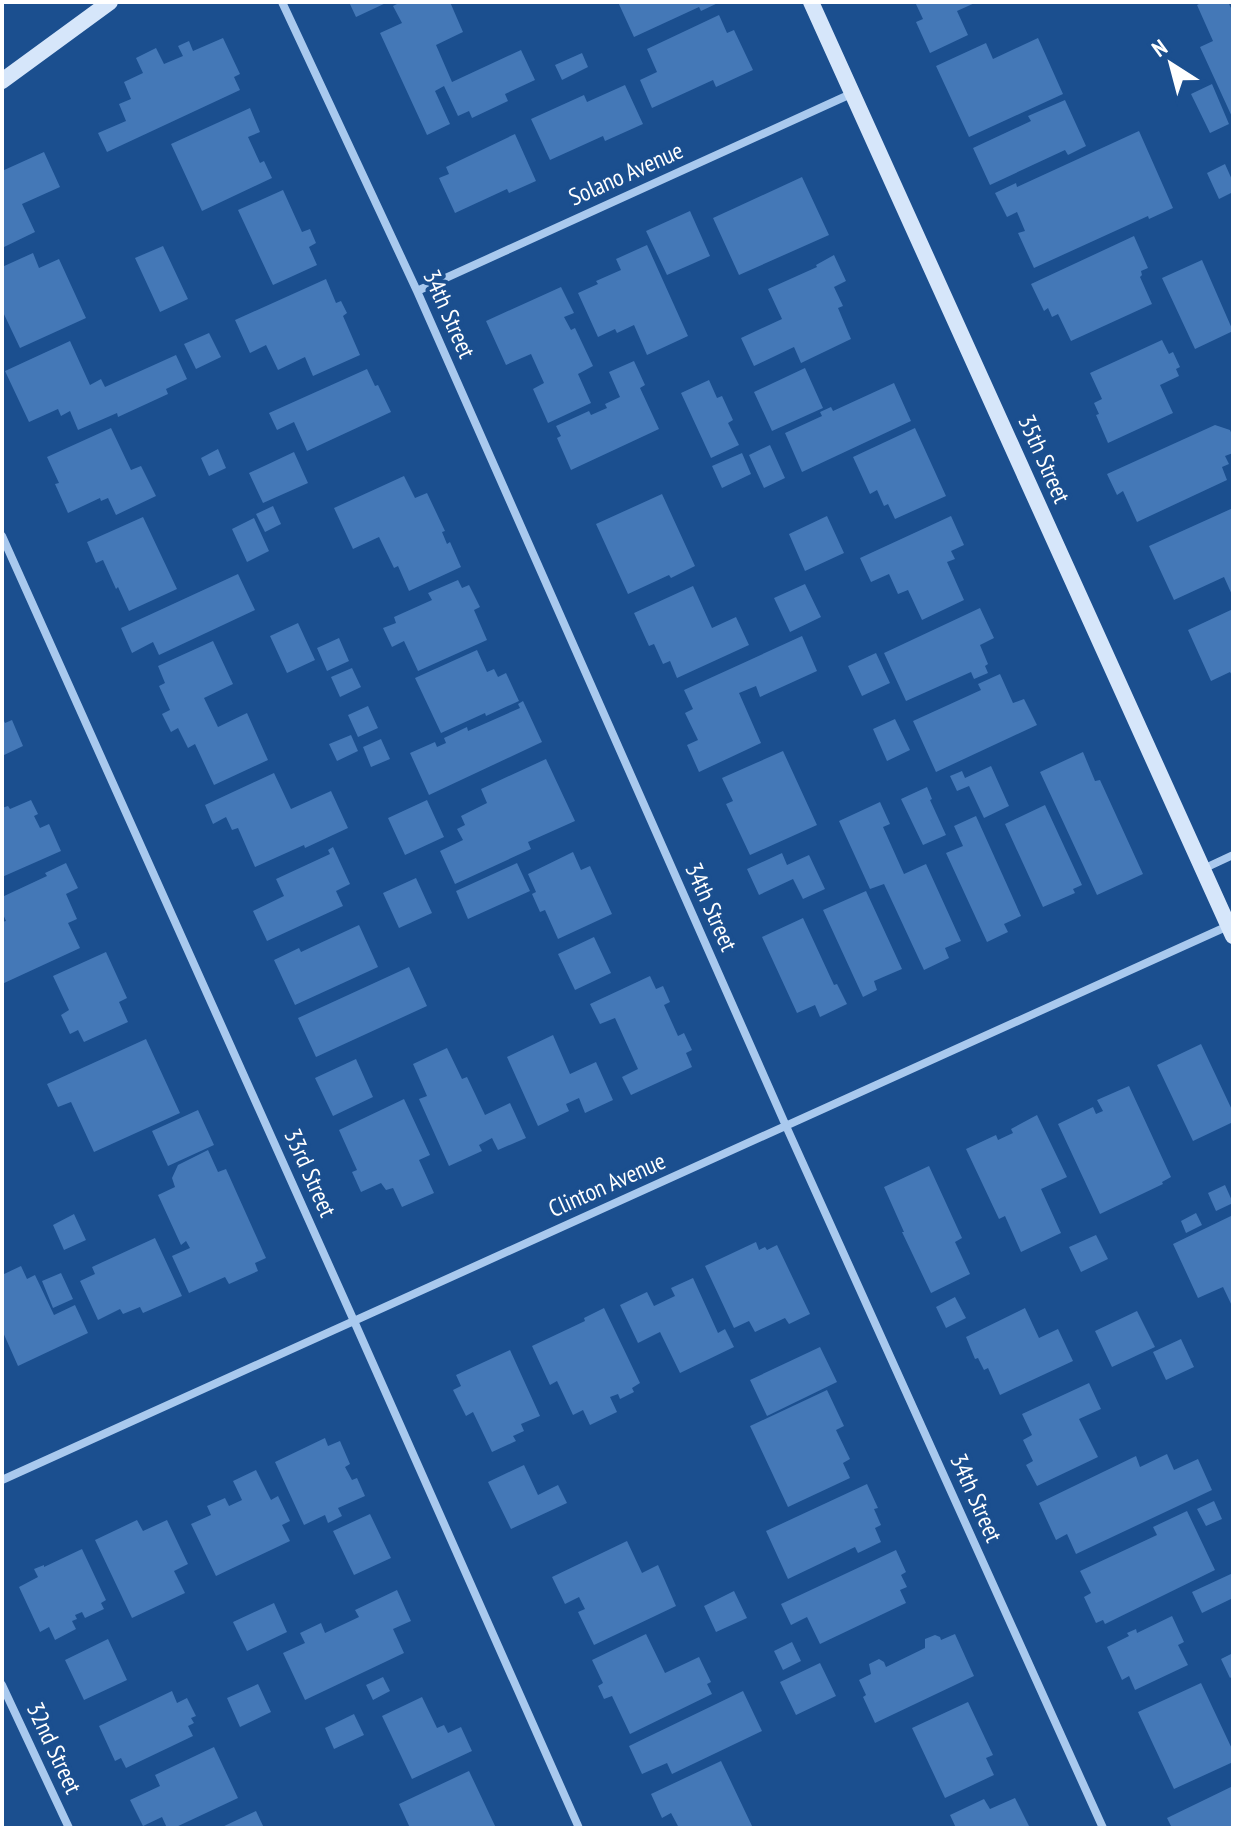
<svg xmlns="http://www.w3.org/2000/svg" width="1235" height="1830" font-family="'PT Sans Narrow',sans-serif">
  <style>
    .building { fill: #4478b7 }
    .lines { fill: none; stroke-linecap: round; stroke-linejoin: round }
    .street { stroke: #a9c9ee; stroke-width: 8 }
    .secondary { stroke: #d6e6fa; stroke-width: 16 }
    .labels { text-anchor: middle; stroke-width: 8; stroke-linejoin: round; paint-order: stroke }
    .street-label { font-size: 24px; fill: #fff; stroke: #1b4f8f }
  </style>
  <rect width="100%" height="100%" fill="#1b4f8f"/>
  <path class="building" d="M349,2H388L356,17Z
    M401,2H450L463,32L436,45L452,82L521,50L535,80L505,94L508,101L472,118L469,111L458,116L444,86L435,91L450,124L427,135L380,33L402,23L393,6Z
    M618,2H720L701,11L699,7L634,37Z
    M915,2H977L957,11L968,35L930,53L916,22L923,19Z
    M1203,2H1228L1233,12V119L1200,47L1213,41L1197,5Z
    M719,15L727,33L734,30L753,70L716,87L713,80L652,108L640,80L657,72L647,49Z
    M223,38L240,74L234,77L240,90L107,152L98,133L126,121L119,104L131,99L124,82L143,73L136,58L156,48L164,64L183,56L178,46L189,41L193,51Z
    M1038,38L1063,94L969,137L936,66L986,43L993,59Z
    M582,53L588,67L562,80L555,65Z
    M1212,84L1229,124L1210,133L1191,94Z
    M625,85L643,124L605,141L603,136L550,160L531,119L584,95L587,102Z
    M1065,100L1086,146L1068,155L1065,150L990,185L973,148L1031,121L1028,116Z
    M250,108L260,132L248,137L260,163L264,161L272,178L202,211L171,144Z
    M1139,131L1173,208L1149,219L1148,216L1034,268L1018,233L1025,231L1017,212L1007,217L995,193L1016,183L1017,187Z
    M515,134L536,181L509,193L507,189L455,213L439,178L449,174L446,167Z
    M44,152L60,187L22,204L35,232L2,248V171Z
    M1225,164L1233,182V192L1219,199L1207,173Z
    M802,177L829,235L739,275L713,218Z
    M283,190L302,232L310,229L316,243L309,247L317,265L273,285L238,210Z
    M690,211L710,256L667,275L646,231Z
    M1134,236L1148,268L1141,271L1142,275L1140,277L1152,304L1071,341L1058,314L1052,317L1048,308L1044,311L1031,284Z
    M647,245L688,336L647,355L634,325L617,333L615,329L598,337L578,293L598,284L596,281L621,270L616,259Z
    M163,246L188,299L160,312L135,258Z
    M33,253L39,268L59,259L86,318L20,348L2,310V267Z
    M834,255L846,281L834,287L843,306L838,308L851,339L801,363L794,347L754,366L741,338L782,319L768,289L817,267L816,265Z
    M1202,260L1233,331L1195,349L1162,278Z
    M326,279L336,303L341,301L347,313L343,316L360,355L313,376L305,357L278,370L266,345L250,353L235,320Z
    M561,287L574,313L564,317L571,330L575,328L593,366L578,374L591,403L548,423L533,389L544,383L531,354L506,365L486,321Z
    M209,333L221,357L196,369L184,344Z
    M1162,340L1169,354L1173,352L1180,367L1176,369L1179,376L1160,385L1173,413L1108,443L1096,415L1099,414L1094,403L1102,399L1090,373Z
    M70,341L90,385L101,379L105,387L176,355L187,379L166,389L168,394L118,417L117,413L78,430L70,411L61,416L58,409L29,422L5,371Z
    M634,361L645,385L640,388L659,429L571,470L557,438L561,436L556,426L589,411L591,415L607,408L605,404L620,397L609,372Z
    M805,368L823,408L772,431L754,392Z
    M367,369L375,386L378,385L391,412L307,451L294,422L277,430L269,413Z
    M709,380L717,398L722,396L733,420L728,423L739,445L711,458L681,393Z
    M894,383L911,421L802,472L785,433L822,416L820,412L831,407L833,411Z
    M1215,425L1230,430L1233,437V453L1225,456L1229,464L1222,467L1227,480L1137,522L1123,491L1117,495L1107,474Z
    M111,428L131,470L141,466L156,496L116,515L108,498L101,501L100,498L68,513L55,484L59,483L47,457Z
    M915,428L946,496L895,519L888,504L884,506L877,490L870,494L853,457Z
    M770,445L785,478L764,488L749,455Z
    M218,449L226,468L209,476L201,458Z
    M294,452L308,483L263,503L249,473Z
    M742,453L751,474L722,488L712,466Z
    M404,476L415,498L427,493L445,531L442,532L447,544L450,542L461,567L409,591L398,566L394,568L379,537L353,549L334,508Z
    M662,494L695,566L671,578L669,575L628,594L596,524Z
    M273,506L281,524L265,532L256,514Z
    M1233,508V597L1224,577L1174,600L1149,546Z
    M827,516L844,553L805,571L789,534Z
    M951,516L964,545L951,551L955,559L947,562L964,600L922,620L908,590L898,594L889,574L871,582L860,558Z
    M143,517L177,589L129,611L118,587L116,589L103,560L96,563L87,542Z
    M254,518L269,551L247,562L232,529Z
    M238,574L255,610L159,655L153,642L132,653L121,628Z
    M458,580L462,588L469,585L480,607L474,610L487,640L418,671L404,641L392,647L383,628L396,623L394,617L432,600L428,593Z
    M805,584L821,617L790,632L774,598Z
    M693,586L712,628L736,617L749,645L677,678L670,661L663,664L654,644L649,646L634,613Z
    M980,608L994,638L980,645L988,664L985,666L988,673L974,679L971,672L906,701L884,653Z
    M1233,609V677L1230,672L1211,681L1188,630Z
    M298,623L315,660L287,673L270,636Z
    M802,636L817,671L760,697L756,686L739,693L761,743L699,772L687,745L698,740L685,713L693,709L684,690Z
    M339,638L349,661L327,671L317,648Z
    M213,641L233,684L204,698L218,727L247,713L268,760L214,785L195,744L188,748L178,728L171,732L162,714L170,710L159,686L165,683L158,666Z
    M477,650L487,672L494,669L498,677L506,673L519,701L486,716L485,713L441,733L415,678Z
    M876,653L890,683L862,696L848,666Z
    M352,668L361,687L340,697L331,677Z
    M1000,674L1013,703L1024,699L1037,725L936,772L913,721L981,690L978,684Z
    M523,701L542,742L429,795L410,753L435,742L437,747L446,743L444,738L467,727L468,731L520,708L518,704Z
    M368,706L378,728L358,737L348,715Z
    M2,717L5,723L12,720L23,746L2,756Z
    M895,719L910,750L887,761L873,729Z
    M351,735L358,751L337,761L329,744Z
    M381,739L390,759L371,767L363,747Z
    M783,751L817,825L750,855L726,804L733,801L722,778Z
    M1083,752L1095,781L1100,780L1143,874L1097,895L1040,772Z
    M546,759L575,821L528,842L531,849L455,884L440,851L463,840L457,829L465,825L461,816L487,803L481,789Z
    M991,766L1009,806L984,818L969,786L957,791L950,776L962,771L965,778Z
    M274,773L291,809L331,791L348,828L305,848L304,845L255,867L238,828L232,830L226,817L213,824L205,805Z
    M927,787L932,799L930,800L946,835L923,845L901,799Z
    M31,800L38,814L34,816L40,828L49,824L61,851L2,877V808L8,806L10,809Z
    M427,800L444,837L405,855L388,818Z
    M880,802L890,824L883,827L904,874L926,864L961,941L945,948L949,958L924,970L884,884L870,889L839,821Z
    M1045,805L1082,885L1073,889L1075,893L1043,907L1005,824Z
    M976,816L1021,916L1004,924L1008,932L987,942L946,853L963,846L954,826Z
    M333,847L350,884L336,891L343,906L267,941L253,911L284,896L276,879L330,854L328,850Z
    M573,852L581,870L590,866L612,914L558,939L545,910L540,912L532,894L536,892L528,874Z
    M782,853L787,865L809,855L825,889L803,899L793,879L759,895L747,869Z
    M66,863L78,888L66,894L77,919L68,923L80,948L2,984V922L6,921L2,912V897L47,876L45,873Z
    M517,863L530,891L468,919L456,891Z
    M416,878L432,913L399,928L383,893Z
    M866,891L902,969L874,981L877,990L863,997L823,910Z
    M803,918L834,985L837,984L847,1004L820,1017L815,1005L797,1013L762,937Z
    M359,925L378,967L295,1005L274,960L299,948L301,952Z
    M594,937L611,973L575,990L558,954Z
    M106,952L127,998L119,1002L128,1022L84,1042L78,1030L70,1034L61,1015L69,1010L53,976Z
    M409,967L427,1006L316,1057L298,1018Z
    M650,976L656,989L663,986L670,1002L664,1005L678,1036L684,1033L692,1050L686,1053L692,1067L631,1095L622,1077L638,1069L615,1018L600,1024L590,1004Z
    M553,1035L570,1074L596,1062L613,1100L585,1113L579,1098L566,1104L569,1111L538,1126L507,1057Z
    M146,1039L180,1113L94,1152L71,1102L58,1107L47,1084Z
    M1201,1044L1233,1112V1122L1193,1141L1157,1065Z
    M447,1048L462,1079L467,1077L485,1115L510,1103L526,1138L498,1150L492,1138L479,1145L482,1151L449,1166L419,1099L427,1096L413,1064Z
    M356,1059L373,1097L333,1116L315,1078Z
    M1129,1086L1171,1177L1162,1182L1163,1184L1100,1214L1058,1124L1093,1107L1096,1114L1103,1111L1097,1100Z
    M404,1099L430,1155L419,1160L434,1193L402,1207L393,1188L386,1190L381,1183L361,1192L352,1172L357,1170L339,1130Z
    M198,1110L214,1145L168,1166L152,1131Z
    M1037,1115L1067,1177L1041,1189L1061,1233L1021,1252L1005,1216L999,1219L966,1149L996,1135L998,1140L1013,1133L1011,1129Z
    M208,1150L218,1172L226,1169L266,1258L255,1263L258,1271L229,1284L225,1277L189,1293L172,1256L190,1248L186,1241L181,1245L158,1195L175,1187L172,1178L178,1165Z
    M929,1166L962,1238L955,1242L970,1274L931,1293L902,1232H904L884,1187Z
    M1225,1185L1233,1203L1216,1211L1208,1193Z
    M1196,1213L1202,1225L1186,1233L1181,1221Z
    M74,1214L86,1240L64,1250L53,1225Z
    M1233,1215V1308L1223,1287L1198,1298L1173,1244Z
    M1096,1235L1108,1259L1081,1272L1069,1247Z
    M155,1238L182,1296L143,1313L140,1307L123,1314L120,1309L98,1320L80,1281L95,1274L92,1267Z
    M756,1242L759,1250L765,1247L767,1250L777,1245L810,1314L789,1324L785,1318L755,1332L749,1321L734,1328L705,1266Z
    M21,1266L27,1279L35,1275L54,1315L75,1305L88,1333L18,1366L2,1330V1275Z
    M61,1273L73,1299L53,1308L42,1281Z
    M693,1278L718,1333L725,1329L734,1347L680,1373L660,1332L638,1343L620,1305L647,1292L654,1306L675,1296L671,1288Z
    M955,1297L966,1318L946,1328L936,1307Z
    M604,1308L640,1383L632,1388L634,1392L620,1399L618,1394L610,1397L617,1412L590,1425L583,1410L573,1415L557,1381L550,1385L532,1346L585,1321L584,1318Z
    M1025,1308L1039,1338L1058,1329L1073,1361L1000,1395L988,1368L984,1370L978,1358L975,1359L966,1337Z
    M1137,1311L1155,1347L1112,1367L1095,1331Z
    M1181,1339L1194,1367L1166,1380L1153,1352Z
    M820,1347L837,1382L767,1416L750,1380Z
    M510,1350L540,1416L521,1424L524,1431L513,1436L516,1441L492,1452L473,1412L466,1416L453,1390L461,1386L456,1375Z
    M1089,1383L1101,1409L1079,1419L1098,1457L1037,1486L1026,1465L1033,1461L1023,1440L1032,1435L1022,1414Z
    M827,1390L844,1426L836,1430L850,1459L843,1463L850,1478L788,1507L750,1426Z
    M325,1438L328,1446L340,1441L350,1464L345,1467L352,1480L357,1478L365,1496L338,1508L342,1516L328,1523L325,1515L304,1525L275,1462Z
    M1167,1454L1174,1470L1198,1459L1212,1490L1076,1554L1067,1534L1056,1540L1039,1503L1136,1456L1140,1467Z
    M524,1465L538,1495L558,1485L567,1503L511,1529L488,1482Z
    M256,1470L271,1500L278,1496L290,1521L282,1525L290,1541L216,1576L191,1524L211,1515L207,1506L225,1498L229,1506L242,1500L233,1481Z
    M867,1484L878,1508L874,1509L881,1525L875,1528L881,1542L858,1553L855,1547L788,1579L766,1531Z
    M1214,1501L1222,1519L1206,1526L1197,1509Z
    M1187,1511L1215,1570L1105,1624L1103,1620L1096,1623L1084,1597L1091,1593L1080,1571L1157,1535L1153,1527Z
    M370,1514L391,1558L354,1575L333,1531Z
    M137,1520L143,1531L167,1520L188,1564L174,1571L185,1593L132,1618L95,1540Z
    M627,1541L642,1573L658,1565L676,1606L594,1645L578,1612L585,1609L579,1597L565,1604L552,1577Z
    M82,1549L106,1600L101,1603L104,1609L85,1618L82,1612L75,1615L77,1619L72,1621L76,1629L55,1640L49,1627L40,1632L19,1587L38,1577L34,1569L44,1565V1567Z
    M896,1550L906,1572L901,1575L907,1587L900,1590L906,1603L820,1644L807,1617L791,1625L781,1604Z
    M1233,1573V1598L1202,1613L1192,1592Z
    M397,1590L411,1621L393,1629L404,1653L305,1700L283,1653L305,1643L300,1633L321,1623L325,1633L359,1617L355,1610Z
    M734,1591L747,1618L716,1632L704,1606Z
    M274,1603L287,1632L247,1651L233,1622Z
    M1172,1616L1184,1642L1178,1645L1188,1665L1135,1690L1129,1676L1122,1680L1107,1647L1129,1636L1127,1633L1136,1629L1137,1633Z
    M646,1634L665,1673L699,1657L711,1682L707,1684L712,1694L630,1734L612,1696L604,1699L598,1686L603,1683L592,1660Z
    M955,1634L974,1676L875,1723L863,1697L866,1695L859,1680L871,1674L869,1664L879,1659L884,1662L886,1667L925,1648V1639L935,1635L940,1637L941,1640Z
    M108,1639L127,1680L84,1700L65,1660Z
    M792,1642L801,1661L783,1670L774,1651Z
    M1233,1653V1676L1230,1678L1221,1659Z
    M820,1663L836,1696L796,1715L780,1682Z
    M383,1677L390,1691L373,1700L366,1685Z
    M1201,1683L1233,1751V1762L1174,1789L1138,1712Z
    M258,1684L271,1712L240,1727L227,1698Z
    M172,1691L177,1703L187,1698L196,1716L191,1718L194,1723L188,1726L193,1736L126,1768L121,1758L115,1761L99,1726Z
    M743,1691L762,1731L672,1774L667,1763L642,1774L629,1746Z
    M422,1697L437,1728L444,1725L448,1733L461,1727L472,1751L412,1779L382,1716Z
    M968,1702L993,1755L986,1758L994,1775L945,1798L912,1728Z
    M354,1714L364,1735L334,1749L325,1728Z
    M214,1747L238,1798L174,1828H167L162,1817L143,1826L130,1800L160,1786L155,1775Z
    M721,1761L753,1828H679L671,1813L662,1818L651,1794Z
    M469,1771L496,1828H410L399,1804Z
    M1233,1786V1828H1172L1167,1818Z
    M1015,1798L1030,1828H956L950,1815L984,1799L990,1809Z
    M256,1811L264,1828H220Z"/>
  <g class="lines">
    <path class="street" d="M282,2L417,291L786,1126L1103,1828
      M417,291L853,93
      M2,536L354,1321L579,1828
      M1203,869L1233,855
      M2,1480L1228,926
      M2,1685L69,1828"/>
    <path class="secondary" d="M811,2L1233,936
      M2,81L110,2"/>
  </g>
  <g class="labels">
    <g class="street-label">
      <text transform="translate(626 174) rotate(-24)" y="8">Solano Avenue</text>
      <text transform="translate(449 314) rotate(66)" y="8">34th Street</text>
      <text transform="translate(1044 459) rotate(66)" y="8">35th Street</text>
      <text transform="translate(711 907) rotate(66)" y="8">34th Street</text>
      <text transform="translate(310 1173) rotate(66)" y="8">33rd Street</text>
      <text transform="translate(607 1185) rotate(-24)" y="8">Clinton Avenue</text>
      <text transform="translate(976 1498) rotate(66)" y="8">34th Street</text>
      <text transform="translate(54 1748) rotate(65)" y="8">32nd Street</text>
    </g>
  </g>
  <rect width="1235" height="1830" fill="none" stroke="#ffffff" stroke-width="8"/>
  <g transform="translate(1171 64) rotate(324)" stroke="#1b4f8f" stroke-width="6" paint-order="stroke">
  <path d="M0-6L14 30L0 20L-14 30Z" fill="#ffffff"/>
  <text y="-12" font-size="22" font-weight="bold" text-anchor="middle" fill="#ffffff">N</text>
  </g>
</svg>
